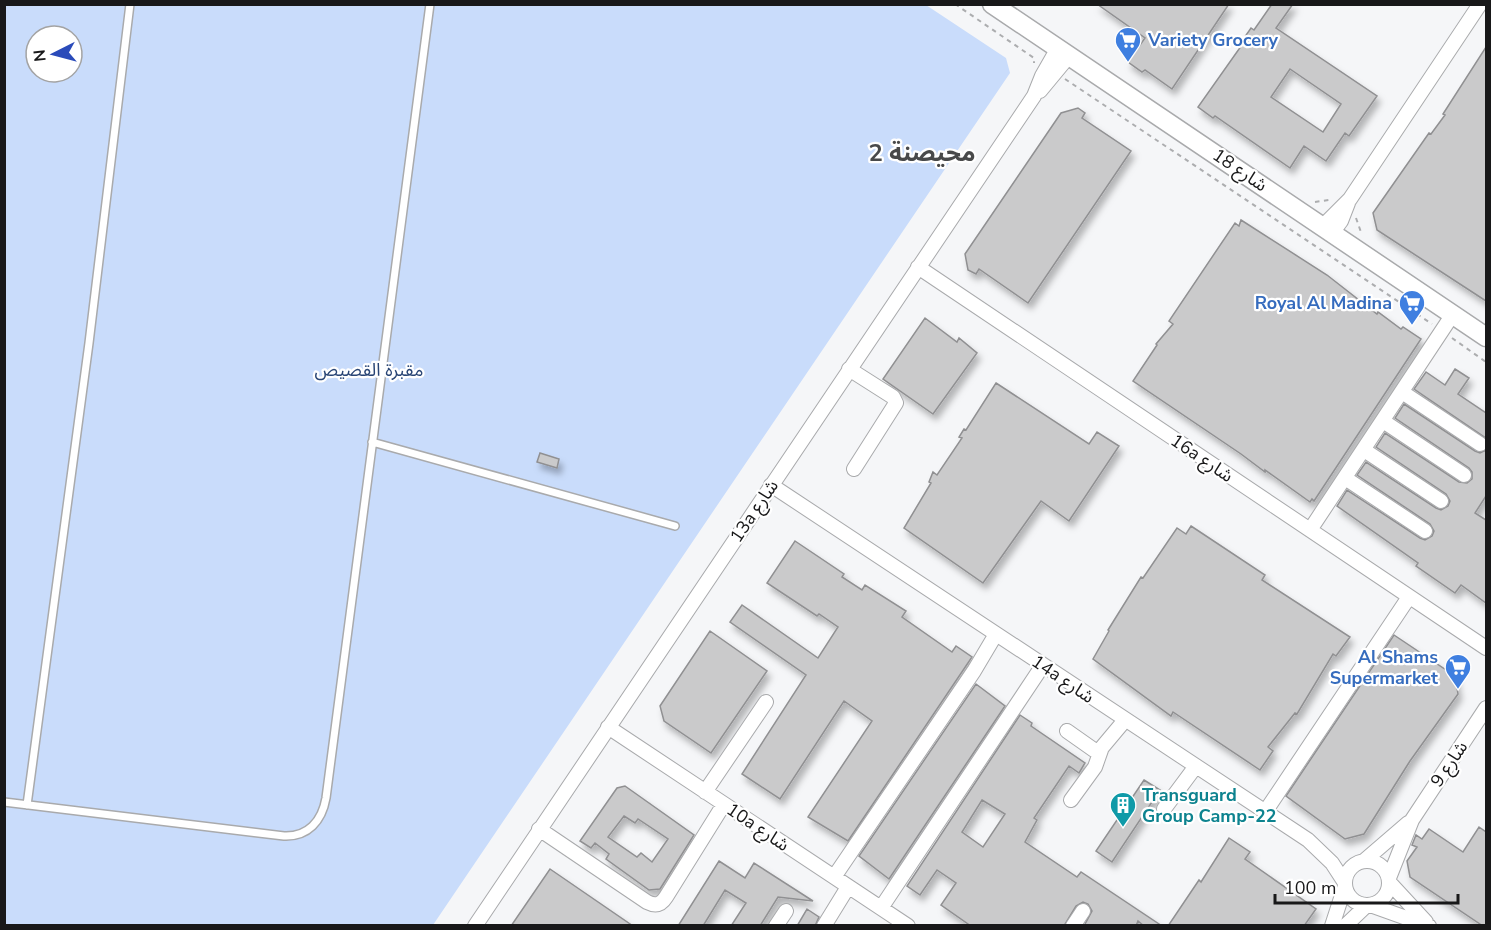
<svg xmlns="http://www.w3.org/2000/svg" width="1491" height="930" font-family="'Nunito Sans','Noto Sans Arabic',sans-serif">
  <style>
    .green { fill: #c9dcfb; fill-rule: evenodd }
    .building { fill: #cacacb; stroke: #909092; stroke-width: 1.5; fill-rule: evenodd; filter: url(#shadow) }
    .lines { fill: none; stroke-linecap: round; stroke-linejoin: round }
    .service-casing { stroke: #a9aaac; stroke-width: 10 }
    .minor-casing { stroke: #a9aaac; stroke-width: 16 }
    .tertiary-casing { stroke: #a9aaac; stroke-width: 21 }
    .path { stroke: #acadaf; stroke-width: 2; stroke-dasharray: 4.5 4.5; stroke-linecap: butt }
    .service { stroke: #fff; stroke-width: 7 }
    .minor { stroke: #fff; stroke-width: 14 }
    .tertiary { stroke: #fff; stroke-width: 18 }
    .labels { text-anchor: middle; stroke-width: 4.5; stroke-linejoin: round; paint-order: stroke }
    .shop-label { font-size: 18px; font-weight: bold; fill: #366cbe; stroke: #fff; text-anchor: end }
    .street-label { font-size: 18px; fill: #181819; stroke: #fff }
    .park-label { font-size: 18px; fill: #294575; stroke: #fff }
    .culture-label { font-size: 18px; font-weight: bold; fill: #0d838f; stroke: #fff; text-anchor: start }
    .district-label { font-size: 24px; font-weight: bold; fill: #48494a; stroke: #fff }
  </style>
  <defs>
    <filter id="shadow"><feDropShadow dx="3.5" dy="6" stdDeviation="3" flood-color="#0004"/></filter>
  </defs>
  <rect width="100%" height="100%" fill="#f5f6f8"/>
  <path class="green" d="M5,5H926L1006,58L1010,73L433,925L5,926ZM36,36H72V72H36Z"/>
  <path class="building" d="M1097,4H1229L1172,89L1145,70L1142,72L1128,62L1145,38Z
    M1272,4H1293L1276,28L1377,96L1349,136L1345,133L1326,161L1304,146L1290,168L1215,116L1213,118L1198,107L1244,42L1242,41L1251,28L1254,30ZM1290,69L1341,104L1323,132L1271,97Z
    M1486,47V301L1377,230L1373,213L1429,133L1431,134L1445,115L1443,114Z
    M1078,108L1085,113L1082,118L1131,151L1028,303L979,269L976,274L968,270L965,254L1061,113Z
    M1241,220L1327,275L1377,314L1378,312L1401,329L1403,327L1421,339L1314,501L1312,499L1310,502L1265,470V472L1241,454L1133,381L1157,345L1156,344L1173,324L1169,321L1235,223L1239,226Z
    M925,318L957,342L959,338L977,353L933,414L883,379Z
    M1455,369L1469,378L1458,394L1486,413V438L1414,389L1426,372L1445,385Z
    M996,383L1089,444L1097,432L1119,446L1069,521L1041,501L983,583L904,528L931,483L929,482L933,472L937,475L962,438L959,437L964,429L966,430Z
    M1404,404L1475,451L1480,453L1486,450V496L1475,513L1486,520V603L1461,585L1455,593L1416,566L1418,563L1337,506L1347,490L1420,538L1425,540L1432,536L1434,531L1430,524L1357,475L1366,462L1436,508L1441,510L1448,506L1450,501L1446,494L1376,447L1385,433L1459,482L1467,483L1472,479V472L1469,468L1395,418Z
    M540,453L559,459L557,468L537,462Z
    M1191,526L1265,575L1262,580L1350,637L1336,656L1333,654L1297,714L1295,713L1268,747L1273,751L1260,770L1173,712L1171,716L1093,659L1109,631L1108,630L1141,577L1143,578L1177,528L1186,534Z
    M795,541L844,574L842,577L862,590L865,585L906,611L902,617L952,652L956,646L972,657L848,841L808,817L872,721L844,701L780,799L742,774L806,675L730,622L742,605L818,658L838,627L819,614L817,616L767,583Z
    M710,631L767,671L711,753L664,721L660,706Z
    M1394,635L1455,676L1458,694L1410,761L1364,834L1345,839L1286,796Z
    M976,684L1005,706L889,879L859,856Z
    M1020,715L1032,723L1031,726L1085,763L1079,773L1069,766L1034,818L1037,820L1025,842L1077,877L1081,872L1162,926H1144L1138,921L1136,926H1084L1092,911L1088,904L1083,902L1076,906L1064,926H971L941,905L956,883L937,870L920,895L907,886ZM982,800L1005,814L983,847L962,832Z
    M1144,780L1160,790L1112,862L1096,851Z
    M625,786L694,835L660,889L649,890L606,859L609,854L595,843L591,848L580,841L617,788ZM624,816L635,823L638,819L668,839L652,862L641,853L637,857L608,837Z
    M1479,827L1486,832V926H1483L1410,877L1407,861L1417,847L1412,845L1416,835L1422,839L1429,829L1463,852Z
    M1229,838L1250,852L1245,859L1316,909L1304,926H1168L1199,880L1201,882Z
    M719,861L745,878L754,863L813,901L778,897L760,926H731L746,903L725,890L703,926H678Z
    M550,869L633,926H511Z
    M807,909L819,917L815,926H797Z"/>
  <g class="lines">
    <g class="service-casing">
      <path id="service" d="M372,442L675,526
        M4,802L284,836C308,837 322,821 326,798L430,4
        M27,805L89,343L130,4"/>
    </g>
    <g class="minor-casing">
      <path id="minor" d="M1040,91L1069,56
        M1323,226L1350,199L1480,4
        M1332,233L1341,221L1348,203
        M918,267L1486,648
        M849,369L893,397L896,403L854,469
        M1402,392L1480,444
        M1383,421L1464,475
        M1364,450L1441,501
        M1345,478L1425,531
        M771,485L1308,840L1332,863L1345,883
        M1310,530L1453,314
        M608,727L908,926
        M1067,731L1094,750L1099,751L1125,720
        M705,792L766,702
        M1071,800L1095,767L1101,750
        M1164,809L1196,766
        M1265,812L1409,597
        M539,829L647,902C655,906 661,905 666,897L724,804
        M1365,860L1408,823
        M1345 883a22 22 0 1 1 44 0a22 22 0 1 1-44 0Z
        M834,877L974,671L996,634
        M1389,878L1412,820L1486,708
        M1389,882L1426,922
        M1370,905L1429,926
        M881,908L1043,665
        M475,926L1034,96L1042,76L1058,48
        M776,926L786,911
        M824,926L848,887
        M1073,926L1083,911
        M1332,926L1345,886
        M1345,926L1367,905"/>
    </g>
    <g class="tertiary-casing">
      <path id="tertiary" d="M992,4L1486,337"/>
    </g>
    <path class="path" d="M955,4L1034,58V63
      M1065,79L1432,324
      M1315,202L1329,200
      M1356,218L1362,235
      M1452,338L1486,362"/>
    <use href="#service" class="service"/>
    <use href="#minor" class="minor"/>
    <use href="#tertiary" class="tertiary"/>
  </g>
  <defs>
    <g id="supermarket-pin" transform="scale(1.35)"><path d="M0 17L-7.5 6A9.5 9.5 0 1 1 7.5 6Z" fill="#3f7fe0" stroke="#fff"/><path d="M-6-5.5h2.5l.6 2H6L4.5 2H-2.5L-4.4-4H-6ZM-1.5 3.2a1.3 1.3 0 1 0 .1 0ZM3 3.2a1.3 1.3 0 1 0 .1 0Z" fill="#fff"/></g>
    <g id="building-pin" transform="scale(1.35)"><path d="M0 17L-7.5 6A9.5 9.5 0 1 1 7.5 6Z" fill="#0f9aa8" stroke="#fff"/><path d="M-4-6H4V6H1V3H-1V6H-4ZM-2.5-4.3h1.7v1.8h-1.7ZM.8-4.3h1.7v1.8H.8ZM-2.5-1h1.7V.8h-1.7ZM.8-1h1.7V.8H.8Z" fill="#fff"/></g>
  </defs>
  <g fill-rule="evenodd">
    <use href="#supermarket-pin" x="1128" y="40"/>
    <use href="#supermarket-pin" x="1412" y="303"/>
    <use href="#supermarket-pin" x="1458" y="667"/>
    <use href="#building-pin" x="1123" y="805"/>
  </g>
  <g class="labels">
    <g class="shop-label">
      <text x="1148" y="46" text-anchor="start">Variety Grocery</text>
      <text x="1392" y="309">Royal Al Madina</text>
      <text x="1438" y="663">Al Shams<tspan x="1438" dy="21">Supermarket</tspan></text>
    </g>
    <g class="street-label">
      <text transform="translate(1240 170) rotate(34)" y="6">شارع 18</text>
      <text transform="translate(1202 458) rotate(34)" y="6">16a شارع</text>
      <text transform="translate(754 511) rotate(-56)" y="6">13a شارع</text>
      <text transform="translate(1063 679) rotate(34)" y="6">14a شارع</text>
      <text transform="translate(1449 764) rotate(-56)" y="6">شارع 9</text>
      <text transform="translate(758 827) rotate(34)" y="6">10a شارع</text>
    </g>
    <g class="park-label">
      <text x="369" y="376">مقبرة القصيص</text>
    </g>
    <g class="culture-label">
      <text x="1142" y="801">Transguard<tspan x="1142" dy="21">Group Camp-22</tspan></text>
    </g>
    <g class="district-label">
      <text x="922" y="161">محيصنة 2</text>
    </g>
  </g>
  <rect width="1491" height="930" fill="none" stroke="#181819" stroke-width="12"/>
  <g transform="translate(54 54) rotate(264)"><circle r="28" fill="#ffffff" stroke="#a3a3a3" stroke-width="1.5"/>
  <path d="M0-4.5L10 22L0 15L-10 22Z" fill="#2a4bba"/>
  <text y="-9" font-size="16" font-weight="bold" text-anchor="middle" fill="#181819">N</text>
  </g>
  <path d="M1275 894v9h183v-9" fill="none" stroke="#181819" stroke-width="3"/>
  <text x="1284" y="894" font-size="18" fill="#181819" stroke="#ffffff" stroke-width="4.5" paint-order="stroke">100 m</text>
</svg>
